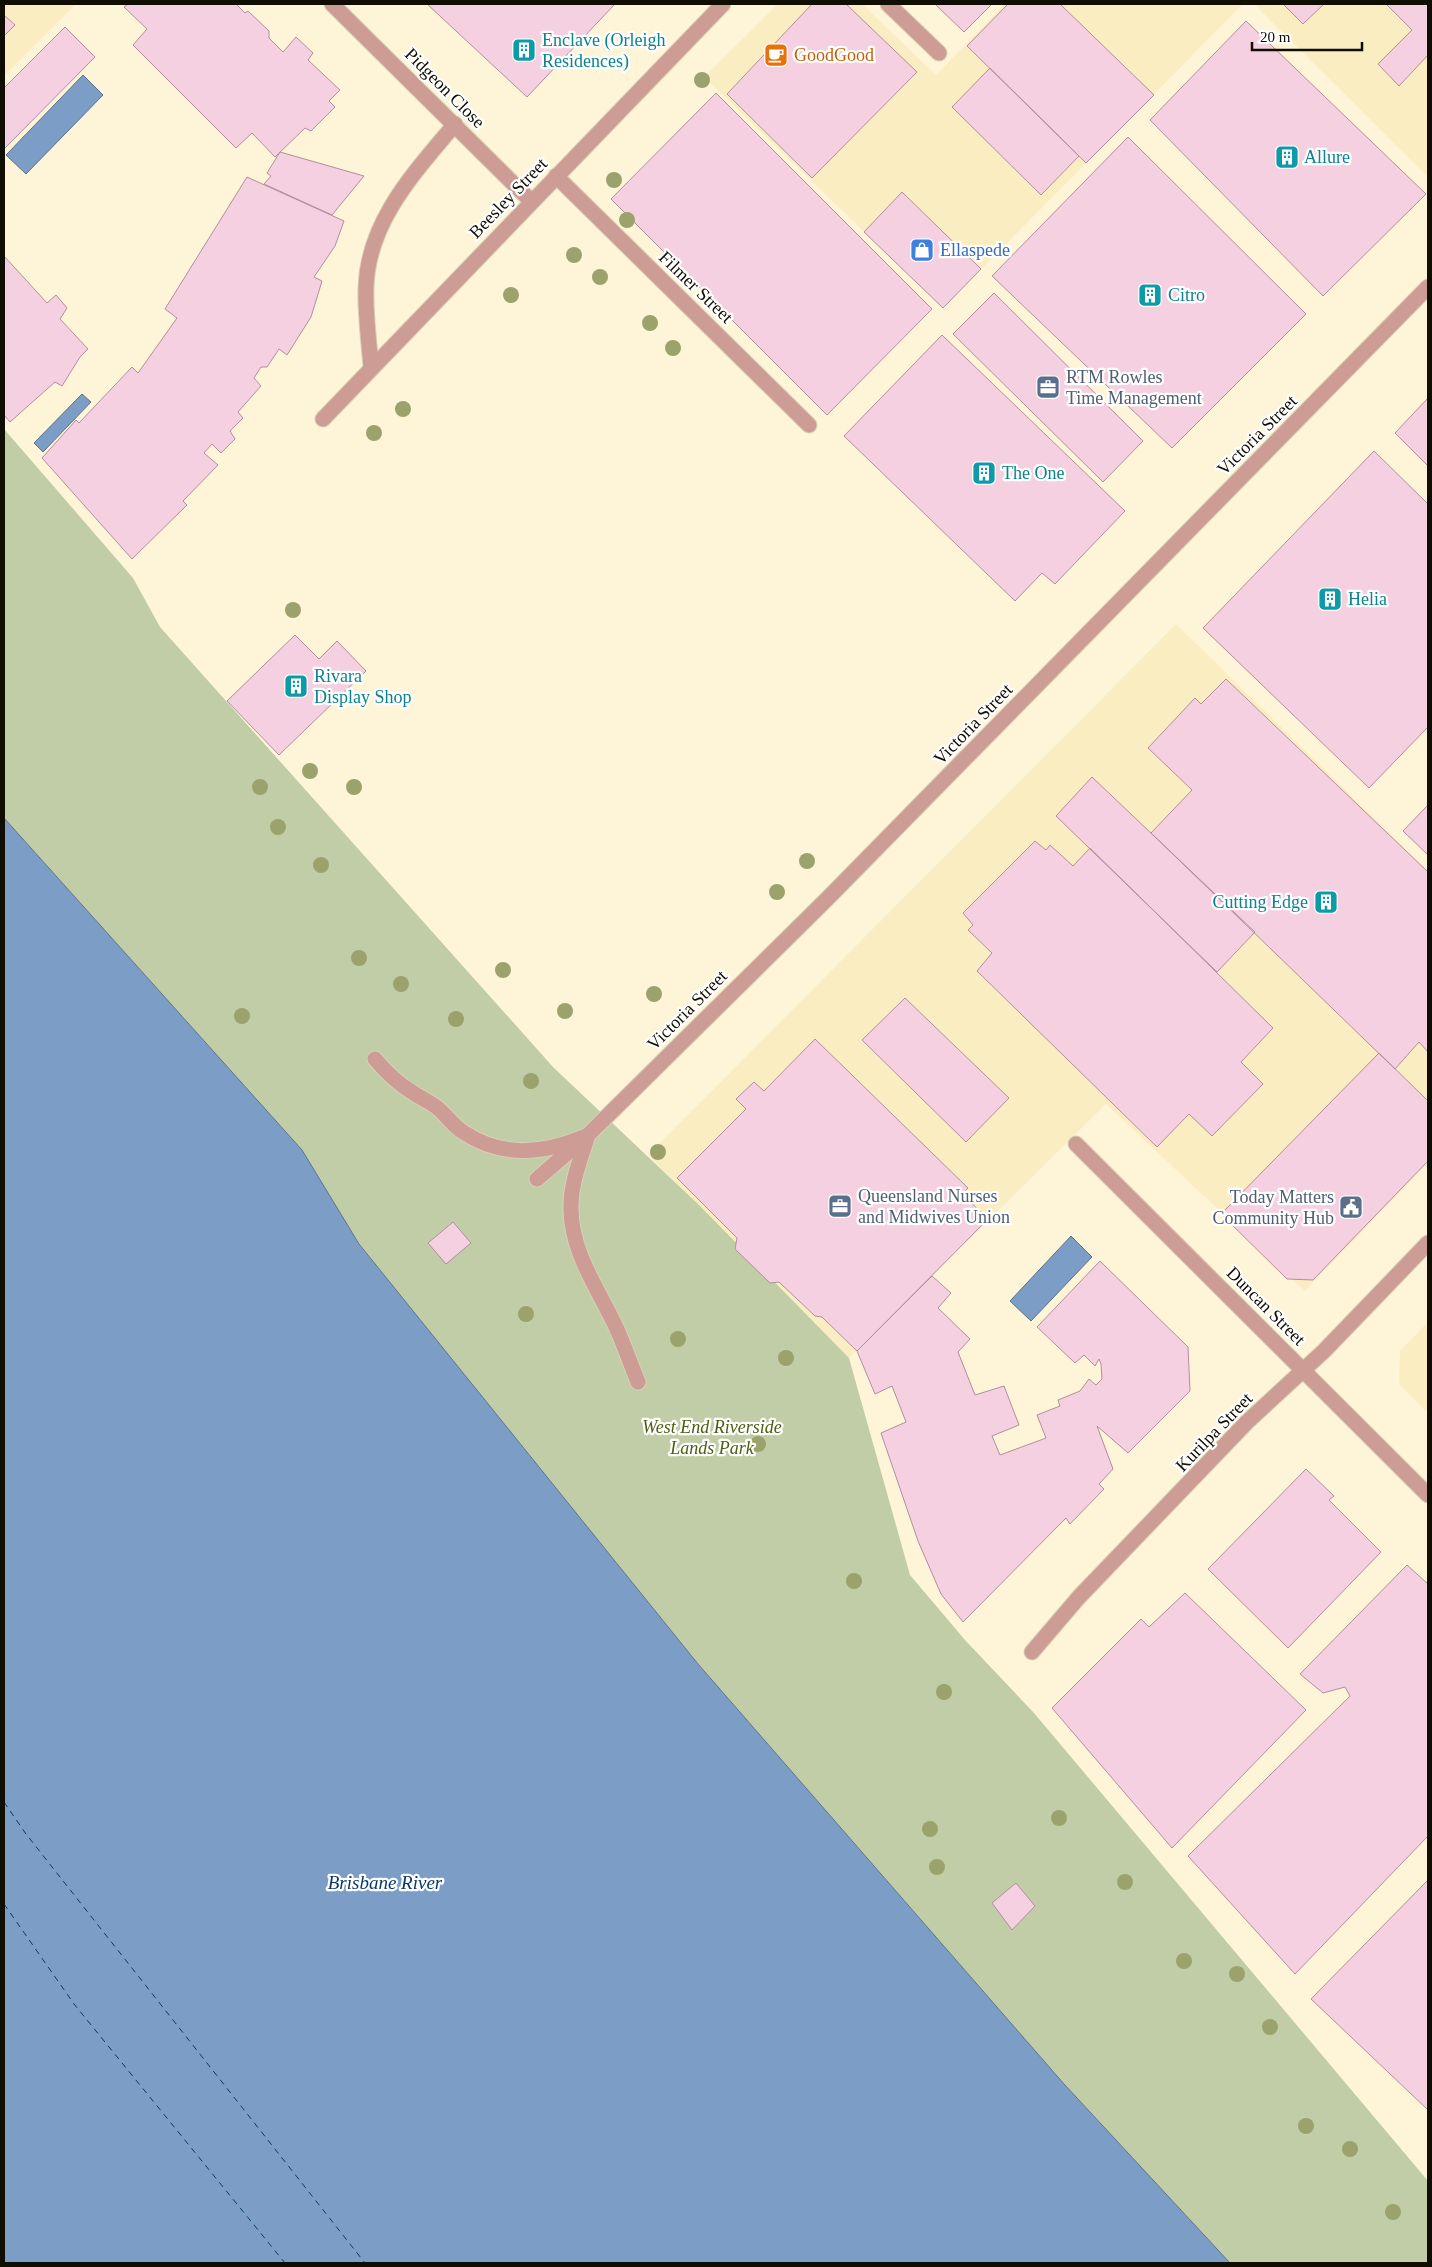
<svg xmlns="http://www.w3.org/2000/svg" width="1432" height="2267" font-family="Georgia,serif">
  <style>
    .built { fill: #faedc2 }
    .green { fill: #c0cda7 }
    .water { fill: #7c9dc6; stroke: #5c728c }
    .lines { fill: none; stroke-linecap: round; stroke-linejoin: round }
    .ferry { stroke: #09396c; stroke-width: 1; stroke-dasharray: 6 5; stroke-linecap: butt }
    .building { fill: #f5d0e1; stroke: #b18e9e }
    .service-casing { stroke: #d8d0b7; stroke-width: 17 }
    .minor-casing { stroke: #d8d0b7; stroke-width: 17 }
    .service { stroke: #cc9c95; stroke-width: 15 }
    .minor { stroke: #cc9c95; stroke-width: 15 }
    .tree { fill: #9ca26b }
    .labels { text-anchor: middle; stroke-width: 4.5; stroke-linejoin: round; paint-order: stroke }
    .culture-label { font-size: 18px; fill: #0d838f; stroke: #fff; text-anchor: start }
    .food-label { font-size: 18px; fill: #c56008; stroke: #fff; text-anchor: start }
    .street-label { font-size: 18px; fill: #100d03; stroke: #fff }
    .shop-label { font-size: 18px; fill: #366cbe; stroke: #fff; text-anchor: start }
    .service-label { font-size: 18px; fill: #4e5e75; stroke: #fff; text-anchor: start }
    .park-label { font-size: 18px; font-style: italic; fill: #4c5e11; stroke: #fff }
    .water-label { font-size: 19px; font-style: italic; fill: #09396c; stroke: #fff }
  </style>
  <rect width="100%" height="100%" fill="#fef5d9"/>
  <path class="built" d="M4,4H76L4,76Z
    M778,4H862L936,75L1005,4H1243L943,308L704,77Z
    M1254,4H1428V177Z
    M1176,624L1428,871V1163L1305,1291L1106,1104L849,1358L648,1155Z
    M1428,1322V1413L1399,1384L1400,1351Z"/>
  <path class="green" d="M4,429L133,578L160,627L553,1067L699,1205L849,1358L910,1575L965,1640L1034,1713L1428,2181V2263H1230L1064,2084L698,1664L359,1244L302,1150L4,818Z"/>
  <path class="water" d="M83,75L103,95L26,174L6,155Z
    M82,394L91,402L43,452L34,443Z
    M4,818L302,1150L359,1244L698,1664L1064,2084L1230,2263H4Z
    M1071,1236L1092,1257L1031,1321L1010,1301Z"/>
  <g class="lines">
    <path class="ferry" d="M4,1802L26,1834L365,2263
      M4,1904L74,2004L285,2263"/>
  </g>
  <path class="building" d="M128,4H236L245,13L248,11L269,31V38L283,52L296,37L313,53L308,60L340,90L329,101L335,107L311,131L305,128L275,157L252,133L236,148L133,45L147,29L124,7Z
    M427,4H615L527,97Z
    M812,4H846L917,72L812,178L727,94Z
    M935,4H992L964,32Z
    M1008,4H1060L1154,95L1086,163L967,46Z
    M1283,4H1324L1303,24Z
    M1386,4H1428V55L1399,86L1378,64L1412,30Z
    M4,15L15,25L4,36Z
    M1246,21L1426,194L1323,296L1150,120Z
    M65,27L95,57L4,149V88Z
    M990,68L1079,156L1041,195L952,107Z
    M716,93L932,309L827,415L611,199Z
    M1128,137L1306,314L1172,448L992,276Z
    M280,152L364,176L332,215L264,184L271,176L267,173Z
    M247,177L344,221L335,246L314,277L322,281L311,317L287,355L279,349L267,367H261L254,378L261,386L238,412L243,418L230,431L235,439L221,453L212,444L204,453L218,465L183,501L187,505L132,559L42,458L76,420L79,423L132,367L138,373L177,318L165,309Z
    M902,192L981,269L943,308L864,232Z
    M4,256L47,303L56,295L67,308L60,319L88,349L80,357L62,386L55,382L10,422L4,415Z
    M994,293L1143,441L1103,482L953,334Z
    M942,335L1125,511L1055,584L1042,573L1015,601L844,436Z
    M1428,398V466L1395,433Z
    M1374,451L1428,504V727L1369,788L1203,628Z
    M295,635L319,659L337,641L366,671L279,755L227,701Z
    M1226,679L1428,872V1052L1419,1042L1395,1069L1151,833L1192,790L1148,748L1195,698L1201,704Z
    M1092,777L1255,932L1217,972L1056,816Z
    M1428,805V855L1403,831Z
    M1035,841L1046,850L1050,845L1073,866L1090,848L1273,1028L1241,1062L1263,1084L1212,1136L1189,1114L1157,1147L977,971L992,953L968,930L973,925L963,913Z
    M905,998L1009,1098L966,1142L862,1040Z
    M815,1039L968,1188L962,1194L988,1219L857,1351L822,1317L815,1316L779,1282L770,1283L735,1249L737,1238L677,1178L746,1109L736,1099L754,1082L764,1091Z
    M1379,1053L1428,1101V1161L1313,1280L1287,1279L1221,1214Z
    M453,1222L471,1243L446,1264L428,1243Z
    M1100,1261L1188,1347L1190,1391L1128,1453L1097,1426L1113,1469L1099,1484L1104,1489L1070,1524L1066,1518L963,1622L941,1594L918,1541L881,1433L906,1422L892,1386L875,1394L857,1351L932,1276L951,1293L938,1308L970,1339L958,1352L975,1395L1004,1386L1019,1425L992,1436L1000,1455L1046,1438L1037,1415L1060,1406L1058,1400L1080,1391L1089,1379L1096,1385L1102,1379L1101,1364L1099,1359L1095,1366L1084,1355L1075,1363L1037,1327Z
    M1306,1469L1334,1496L1329,1500L1381,1552L1288,1648L1208,1569Z
    M1407,1565L1428,1584V1836L1295,1974L1188,1856L1350,1696L1345,1687L1323,1693L1300,1674Z
    M1185,1593L1306,1710L1172,1848L1052,1708L1141,1619L1149,1627Z
    M1428,1880V2110L1311,1999Z
    M1016,1883L1035,1906L1012,1930L992,1903Z"/>
  <g class="lines">
    <g class="service-casing">
      <path id="service" d="M888,4L939,53
        M556,176L809,425
        M371,367C369,341 365,313 366,287C368,221 415,172 455,124
        M375,1059C386,1072 397,1083 412,1092C419,1097 428,1101 435,1106C445,1113 452,1125 463,1132C502,1158 543,1154 584,1137
        M588,1135C581,1158 571,1182 571,1206C570,1250 597,1287 615,1325C624,1344 630,1363 638,1382"/>
    </g>
    <g class="minor-casing">
      <path id="minor" d="M332,4L531,201
        M323,419L723,4
        M1076,1144L1428,1495
        M537,1179L588,1135L828,898L1428,287
        M1032,1652L1079,1597L1247,1422L1324,1351L1428,1243"/>
    </g>
    <use href="#service" class="service"/>
    <use href="#minor" class="minor"/>
  </g>
  <g class="tree">
    <circle cx="702" cy="80" r="8"/>
    <circle cx="614" cy="180" r="8"/>
    <circle cx="627" cy="220" r="8"/>
    <circle cx="574" cy="255" r="8"/>
    <circle cx="600" cy="277" r="8"/>
    <circle cx="511" cy="295" r="8"/>
    <circle cx="650" cy="323" r="8"/>
    <circle cx="673" cy="348" r="8"/>
    <circle cx="403" cy="409" r="8"/>
    <circle cx="374" cy="433" r="8"/>
    <circle cx="293" cy="610" r="8"/>
    <circle cx="310" cy="771" r="8"/>
    <circle cx="260" cy="787" r="8"/>
    <circle cx="354" cy="787" r="8"/>
    <circle cx="278" cy="827" r="8"/>
    <circle cx="807" cy="861" r="8"/>
    <circle cx="321" cy="865" r="8"/>
    <circle cx="777" cy="892" r="8"/>
    <circle cx="359" cy="958" r="8"/>
    <circle cx="503" cy="970" r="8"/>
    <circle cx="401" cy="984" r="8"/>
    <circle cx="654" cy="994" r="8"/>
    <circle cx="565" cy="1011" r="8"/>
    <circle cx="242" cy="1016" r="8"/>
    <circle cx="456" cy="1019" r="8"/>
    <circle cx="531" cy="1081" r="8"/>
    <circle cx="658" cy="1152" r="8"/>
    <circle cx="526" cy="1314" r="8"/>
    <circle cx="678" cy="1339" r="8"/>
    <circle cx="786" cy="1358" r="8"/>
    <circle cx="758" cy="1444" r="8"/>
    <circle cx="854" cy="1581" r="8"/>
    <circle cx="944" cy="1692" r="8"/>
    <circle cx="1059" cy="1818" r="8"/>
    <circle cx="930" cy="1829" r="8"/>
    <circle cx="937" cy="1867" r="8"/>
    <circle cx="1125" cy="1882" r="8"/>
    <circle cx="1184" cy="1961" r="8"/>
    <circle cx="1237" cy="1974" r="8"/>
    <circle cx="1270" cy="2027" r="8"/>
    <circle cx="1306" cy="2126" r="8"/>
    <circle cx="1350" cy="2149" r="8"/>
    <circle cx="1393" cy="2212" r="8"/>
  </g>
  <defs>
    <g id="building-square" transform="scale(1.25)"><rect x="-9" y="-9" width="18" height="18" rx="4" fill="#0f9aa8" stroke="#fff"/><path d="M-4-6H4V6H1V3H-1V6H-4ZM-2.5-4.3h1.7v1.8h-1.7ZM.8-4.3h1.7v1.8H.8ZM-2.5-1h1.7V.8h-1.7ZM.8-1h1.7V.8H.8Z" fill="#fff"/></g>
    <g id="cafe-square" transform="scale(1.25)"><rect x="-9" y="-9" width="18" height="18" rx="4" fill="#e8710a" stroke="#fff"/><path d="M-5.5-4.5H6V0H3Q3 3.5 0 3.5H-2.5Q-5.5 3.5-5.5 0ZM3-3.2v2h1.7v-2ZM-6 4.5H4V6H-6Z" fill="#fff"/></g>
    <g id="shop-square" transform="scale(1.25)"><rect x="-9" y="-9" width="18" height="18" rx="4" fill="#3f7fe0" stroke="#fff"/><path d="M-5-2.5h2.3a2.7 3.5 0 0 1 5.4 0H5L5.5 6h-11ZM-1.5-2.5h3a1.5 2.3 0 0 0-3 0Z" fill="#fff"/></g>
    <g id="office-square" transform="scale(1.25)"><rect x="-9" y="-9" width="18" height="18" rx="4" fill="#5c6f8a" stroke="#fff"/><path d="M-6-3h4V-5.5h4V-3h4V5H-6ZM-1-4.5V-3h2v-1.5ZM-6 0V1H6V0Z" fill="#fff"/></g>
    <g id="civic-square" transform="scale(1.25)"><rect x="-9" y="-9" width="18" height="18" rx="4" fill="#5c6f8a" stroke="#fff"/><path d="M-.6-6.5H3V-4.5H.6V-3L4-1V1h2V6H-6V1h2V-1L-.6-3ZM-1.2 2.5V6h2.4V2.5Z" fill="#fff"/></g>
  </defs>
  <g fill-rule="evenodd">
    <use href="#building-square" x="524" y="50"/>
    <use href="#cafe-square" x="776" y="55"/>
    <use href="#building-square" x="1287" y="157"/>
    <use href="#shop-square" x="922" y="250"/>
    <use href="#building-square" x="1150" y="295"/>
    <use href="#office-square" x="1048" y="387"/>
    <use href="#building-square" x="984" y="473"/>
    <use href="#building-square" x="1330" y="599"/>
    <use href="#building-square" x="296" y="686"/>
    <use href="#building-square" x="1326" y="902"/>
    <use href="#office-square" x="840" y="1206"/>
    <use href="#civic-square" x="1351" y="1207"/>
  </g>
  <g class="labels">
    <g class="culture-label">
      <text x="542" y="46">Enclave (Orleigh<tspan x="542" dy="21">Residences)</tspan></text>
      <text x="1304" y="163">Allure</text>
      <text x="1168" y="301">Citro</text>
      <text x="1002" y="479">The One</text>
      <text x="1348" y="605">Helia</text>
      <text x="314" y="682">Rivara<tspan x="314" dy="21">Display Shop</tspan></text>
      <text x="1308" y="908" text-anchor="end">Cutting Edge</text>
    </g>
    <g class="food-label">
      <text x="794" y="61">GoodGood</text>
    </g>
    <g class="street-label">
      <text transform="translate(445 88) rotate(45)" y="6">Pidgeon Close</text>
      <text transform="translate(508 198) rotate(-46)" y="6">Beesley Street</text>
      <text transform="translate(696 287) rotate(44)" y="6">Filmer Street</text>
      <text transform="translate(1257 435) rotate(-45)" y="6">Victoria Street</text>
      <text transform="translate(973 724) rotate(-46)" y="6">Victoria Street</text>
      <text transform="translate(687 1010) rotate(-45)" y="6">Victoria Street</text>
      <text transform="translate(1266 1306) rotate(45)" y="6">Duncan Street</text>
      <text transform="translate(1214 1432) rotate(-46)" y="6">Kurilpa Street</text>
    </g>
    <g class="shop-label">
      <text x="940" y="256">Ellaspede</text>
    </g>
    <g class="service-label">
      <text x="1066" y="383">RTM Rowles<tspan x="1066" dy="21">Time Management</tspan></text>
      <text x="858" y="1202">Queensland Nurses<tspan x="858" dy="21">and Midwives Union</tspan></text>
      <text x="1334" y="1203" text-anchor="end">Today Matters<tspan x="1334" dy="21">Community Hub</tspan></text>
    </g>
    <g class="park-label">
      <text x="712" y="1433">West End Riverside<tspan x="712" dy="21">Lands Park</tspan></text>
    </g>
    <g class="water-label">
      <text x="385" y="1889">Brisbane River</text>
    </g>
  </g>
  <rect width="1432" height="2267" fill="none" stroke="#100d03" stroke-width="10"/>
  <path d="M1252 42v8h110v-8" fill="none" stroke="#100d03" stroke-width="2.5"/>
  <text x="1260" y="42" font-size="15" fill="#100d03" stroke="#ffffff" stroke-width="4" paint-order="stroke">20 m</text>
</svg>
